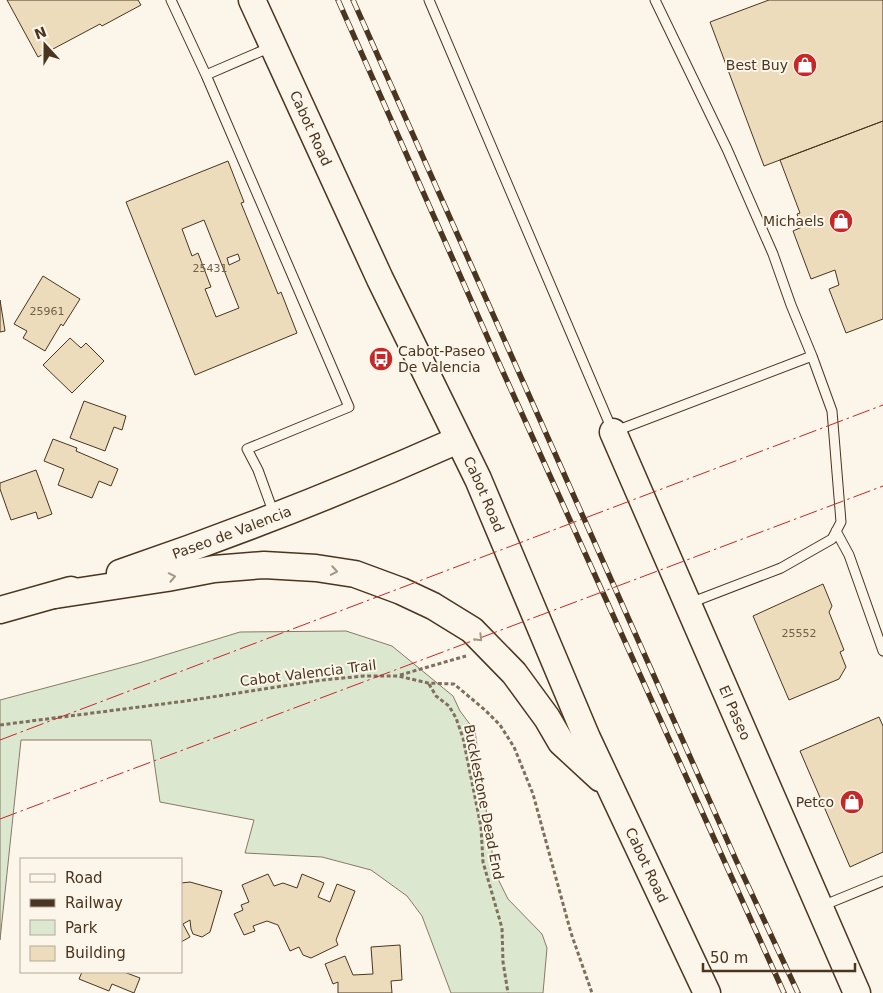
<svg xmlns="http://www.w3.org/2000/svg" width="883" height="993" font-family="'DejaVu Sans',sans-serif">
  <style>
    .green { fill: #dce7d0; stroke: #887966 }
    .building { fill: #ecdcbc; stroke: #4a3520; fill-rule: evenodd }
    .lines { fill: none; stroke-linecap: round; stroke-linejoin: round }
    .lane-casing { stroke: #4a3520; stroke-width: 11 }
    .secondary-casing { stroke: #4a3520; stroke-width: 29 }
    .path { stroke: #7f6f5c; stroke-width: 3; stroke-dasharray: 4 2.5; stroke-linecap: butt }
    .lane { stroke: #fbf6e9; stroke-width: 9 }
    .secondary { stroke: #fbf6e9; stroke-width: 26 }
    .rail-casing { stroke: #4a3520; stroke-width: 5.5 }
    .rail { stroke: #fbf6e9; stroke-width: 4; stroke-dasharray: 11; stroke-linecap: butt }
    .power { stroke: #c62828; stroke-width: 1; stroke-dasharray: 18 4 2.5 4; stroke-linecap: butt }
    .oneway { stroke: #a29684 }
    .labels { text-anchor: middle; stroke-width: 4; stroke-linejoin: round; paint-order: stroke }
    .number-label { font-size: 11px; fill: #725f47 }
    .poi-label { font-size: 14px; fill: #4a3520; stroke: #fbf6e9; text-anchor: end }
    .street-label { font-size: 14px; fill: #4a3520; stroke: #fbf6e9 }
  </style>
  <rect width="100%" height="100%" fill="#fbf6e9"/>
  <path class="green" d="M346,631L392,646L453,696L460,711L475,731L495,873L508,899L542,934L547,948L543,993H451L422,916L407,896L371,870L322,857L245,853L254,820L160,802L151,740H21L0,940V700L139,663L240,632Z"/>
  <path class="building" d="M7,0H138L141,5L102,26L100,24L38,57Z
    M769,0H883V121L764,166L710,22Z
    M883,121V319L846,333L829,289L839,285L835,270L811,279L793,231L802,227L797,214L800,213L780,160Z
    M228,161L244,202L241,203L278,294L281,292L297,333L195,375L126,202ZM204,220L239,308L216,317L205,289L211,287L198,253L192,256L182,229ZM238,254L240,260L229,265L227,258Z
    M43,276L80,299L63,326L61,324L45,351L23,338L27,331L14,324Z
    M0,300L5,331L0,332Z
    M70,338L81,348L86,343L104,361L72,393L43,365Z
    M84,401L126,416L122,430L114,427L105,451L70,438Z
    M53,439L77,448L76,451L118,469L111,486L99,481L92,498L58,485L64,469L44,461Z
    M36,470L52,514L38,519L36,512L11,520L0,489V483Z
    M823,584L832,606L829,612L844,650L840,652L846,667L839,679L789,700L753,616Z
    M879,717L883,726V852L850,867L800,751Z
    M268,874L274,886L283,883L297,888L302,874L324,883L318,897L330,902L337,884L355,891L336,940L338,945L311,958L303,955L299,947L290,951L278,925L267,921L253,926L255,931L244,935L234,914L243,910L241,905L249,902L242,885Z
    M190,882L222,891L210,932L202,937L193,934L191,929L190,920L183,924L190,937L181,942V883Z
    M400,945L402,980L391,981L392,993H338V982L333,984L325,964L345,956L353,975L373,974L371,947Z
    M82,972H124L140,978L134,993L112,984L109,991L79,979Z"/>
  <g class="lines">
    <g class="lane-casing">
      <path id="lane" d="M171,0L206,75L349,407L247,449L258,470L274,514
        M429,0L613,432L812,356L832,411L841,522L832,539L781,568L690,603
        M655,0L727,149L773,254L791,305L812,356
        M206,75L271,47
        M836,531L849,555L883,651
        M822,906L883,881"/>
    </g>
    <g class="secondary-casing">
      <g id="secondary">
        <path id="s1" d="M252,0L380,279L478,479L587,738L707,993"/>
        <path id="s2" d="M613,432L857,993"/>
        <path id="s3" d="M120,573C234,534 348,489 458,440"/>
        <path d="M55,595L167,578L214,569L264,565L316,568L355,574L401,591L433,606L472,630L514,673L547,718L561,742L600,778"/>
        <path d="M0,610L71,590"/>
      </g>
    </g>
    <path class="path" d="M400,675L466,656
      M429,684L436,696L449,706L456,718L463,738L481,827L483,862L502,928L503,962L508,993
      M0,725L186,701L322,680L364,676H398L428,683L454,684L485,710L500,725L514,747L533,794L571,933L592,993"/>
    <use href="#lane" class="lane"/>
    <use href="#secondary" class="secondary"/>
    <g class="rail-casing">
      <path id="rail" d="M338,0L494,352L784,993
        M353,0L736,860L798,993"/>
    </g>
    <use href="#rail" class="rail"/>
    <path class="power" d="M0,740L883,405
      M0,819L883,486"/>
  </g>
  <defs><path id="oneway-chevron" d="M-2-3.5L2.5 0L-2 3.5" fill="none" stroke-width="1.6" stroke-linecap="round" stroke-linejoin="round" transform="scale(1.25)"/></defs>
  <g class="oneway">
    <use href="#oneway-chevron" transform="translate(334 571) rotate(10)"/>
    <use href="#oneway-chevron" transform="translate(172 577) rotate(-11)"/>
    <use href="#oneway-chevron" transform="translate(479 638) rotate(45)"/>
  </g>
  <defs>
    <g id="shop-disc" transform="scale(1.25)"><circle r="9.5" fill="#c62828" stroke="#fbf6e9"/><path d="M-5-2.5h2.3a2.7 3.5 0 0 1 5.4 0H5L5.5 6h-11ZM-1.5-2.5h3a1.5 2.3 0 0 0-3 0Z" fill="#fff"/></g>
    <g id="bus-disc" transform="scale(1.25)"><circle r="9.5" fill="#c62828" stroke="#fbf6e9"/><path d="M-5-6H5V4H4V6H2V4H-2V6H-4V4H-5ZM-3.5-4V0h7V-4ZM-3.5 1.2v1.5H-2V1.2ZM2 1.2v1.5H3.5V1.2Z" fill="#fff"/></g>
  </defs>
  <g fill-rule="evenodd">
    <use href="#shop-disc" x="805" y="65"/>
    <use href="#shop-disc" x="841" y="221"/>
    <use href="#bus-disc" x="381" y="359"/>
    <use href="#shop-disc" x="852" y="802"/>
  </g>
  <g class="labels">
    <g class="number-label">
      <text x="210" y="272">25431</text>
      <text x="47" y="315">25961</text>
      <text x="799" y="637">25552</text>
    </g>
    <g class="poi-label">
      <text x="788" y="70">Best Buy</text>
      <text x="824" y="226">Michaels</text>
      <text x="398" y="356" text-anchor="start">Cabot-Paseo<tspan x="398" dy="16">De Valencia</tspan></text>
      <text x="834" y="807">Petco</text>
    </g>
    <g class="street-label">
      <text dy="5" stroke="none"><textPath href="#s1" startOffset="141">Cabot Road</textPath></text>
      <text dy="5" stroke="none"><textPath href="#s1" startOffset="546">Cabot Road</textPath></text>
      <text dy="5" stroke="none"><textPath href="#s3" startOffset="119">Paseo de Valencia</textPath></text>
      <text transform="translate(308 673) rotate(-7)" y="5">Cabot Valencia Trail</text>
      <text dy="5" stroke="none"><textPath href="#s2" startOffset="306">El Paseo</textPath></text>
      <text transform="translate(484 802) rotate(79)" y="5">Bucklestone Dead End</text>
      <text dy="5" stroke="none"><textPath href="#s1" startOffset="951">Cabot Road</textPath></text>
    </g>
  </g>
  <rect x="20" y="858" width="162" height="115" fill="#fbf6e9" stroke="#b4a999"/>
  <rect x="30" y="874" width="25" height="8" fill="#fbf6e9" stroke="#b4a999"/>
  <text x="65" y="883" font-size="15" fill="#4a3520">Road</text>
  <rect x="30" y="899" width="25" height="8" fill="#4a3520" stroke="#b4a999"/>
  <text x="65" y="908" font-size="15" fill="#4a3520">Railway</text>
  <rect x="30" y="920" width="25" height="15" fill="#dce7d0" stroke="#b4a999"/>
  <text x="65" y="933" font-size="15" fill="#4a3520">Park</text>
  <rect x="30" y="946" width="25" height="15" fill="#ecdcbc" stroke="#b4a999"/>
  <text x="65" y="958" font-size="15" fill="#4a3520">Building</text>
  <g transform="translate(45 45) rotate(339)" stroke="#fbf6e9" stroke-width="4" paint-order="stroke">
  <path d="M0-4L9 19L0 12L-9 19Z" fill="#4a3520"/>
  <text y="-8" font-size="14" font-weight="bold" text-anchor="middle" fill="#4a3520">N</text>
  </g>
  <path d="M703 963v8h152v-8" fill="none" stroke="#4a3520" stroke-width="2.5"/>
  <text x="710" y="963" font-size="15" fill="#4a3520" stroke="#fbf6e9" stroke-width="4" paint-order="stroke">50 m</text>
</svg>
